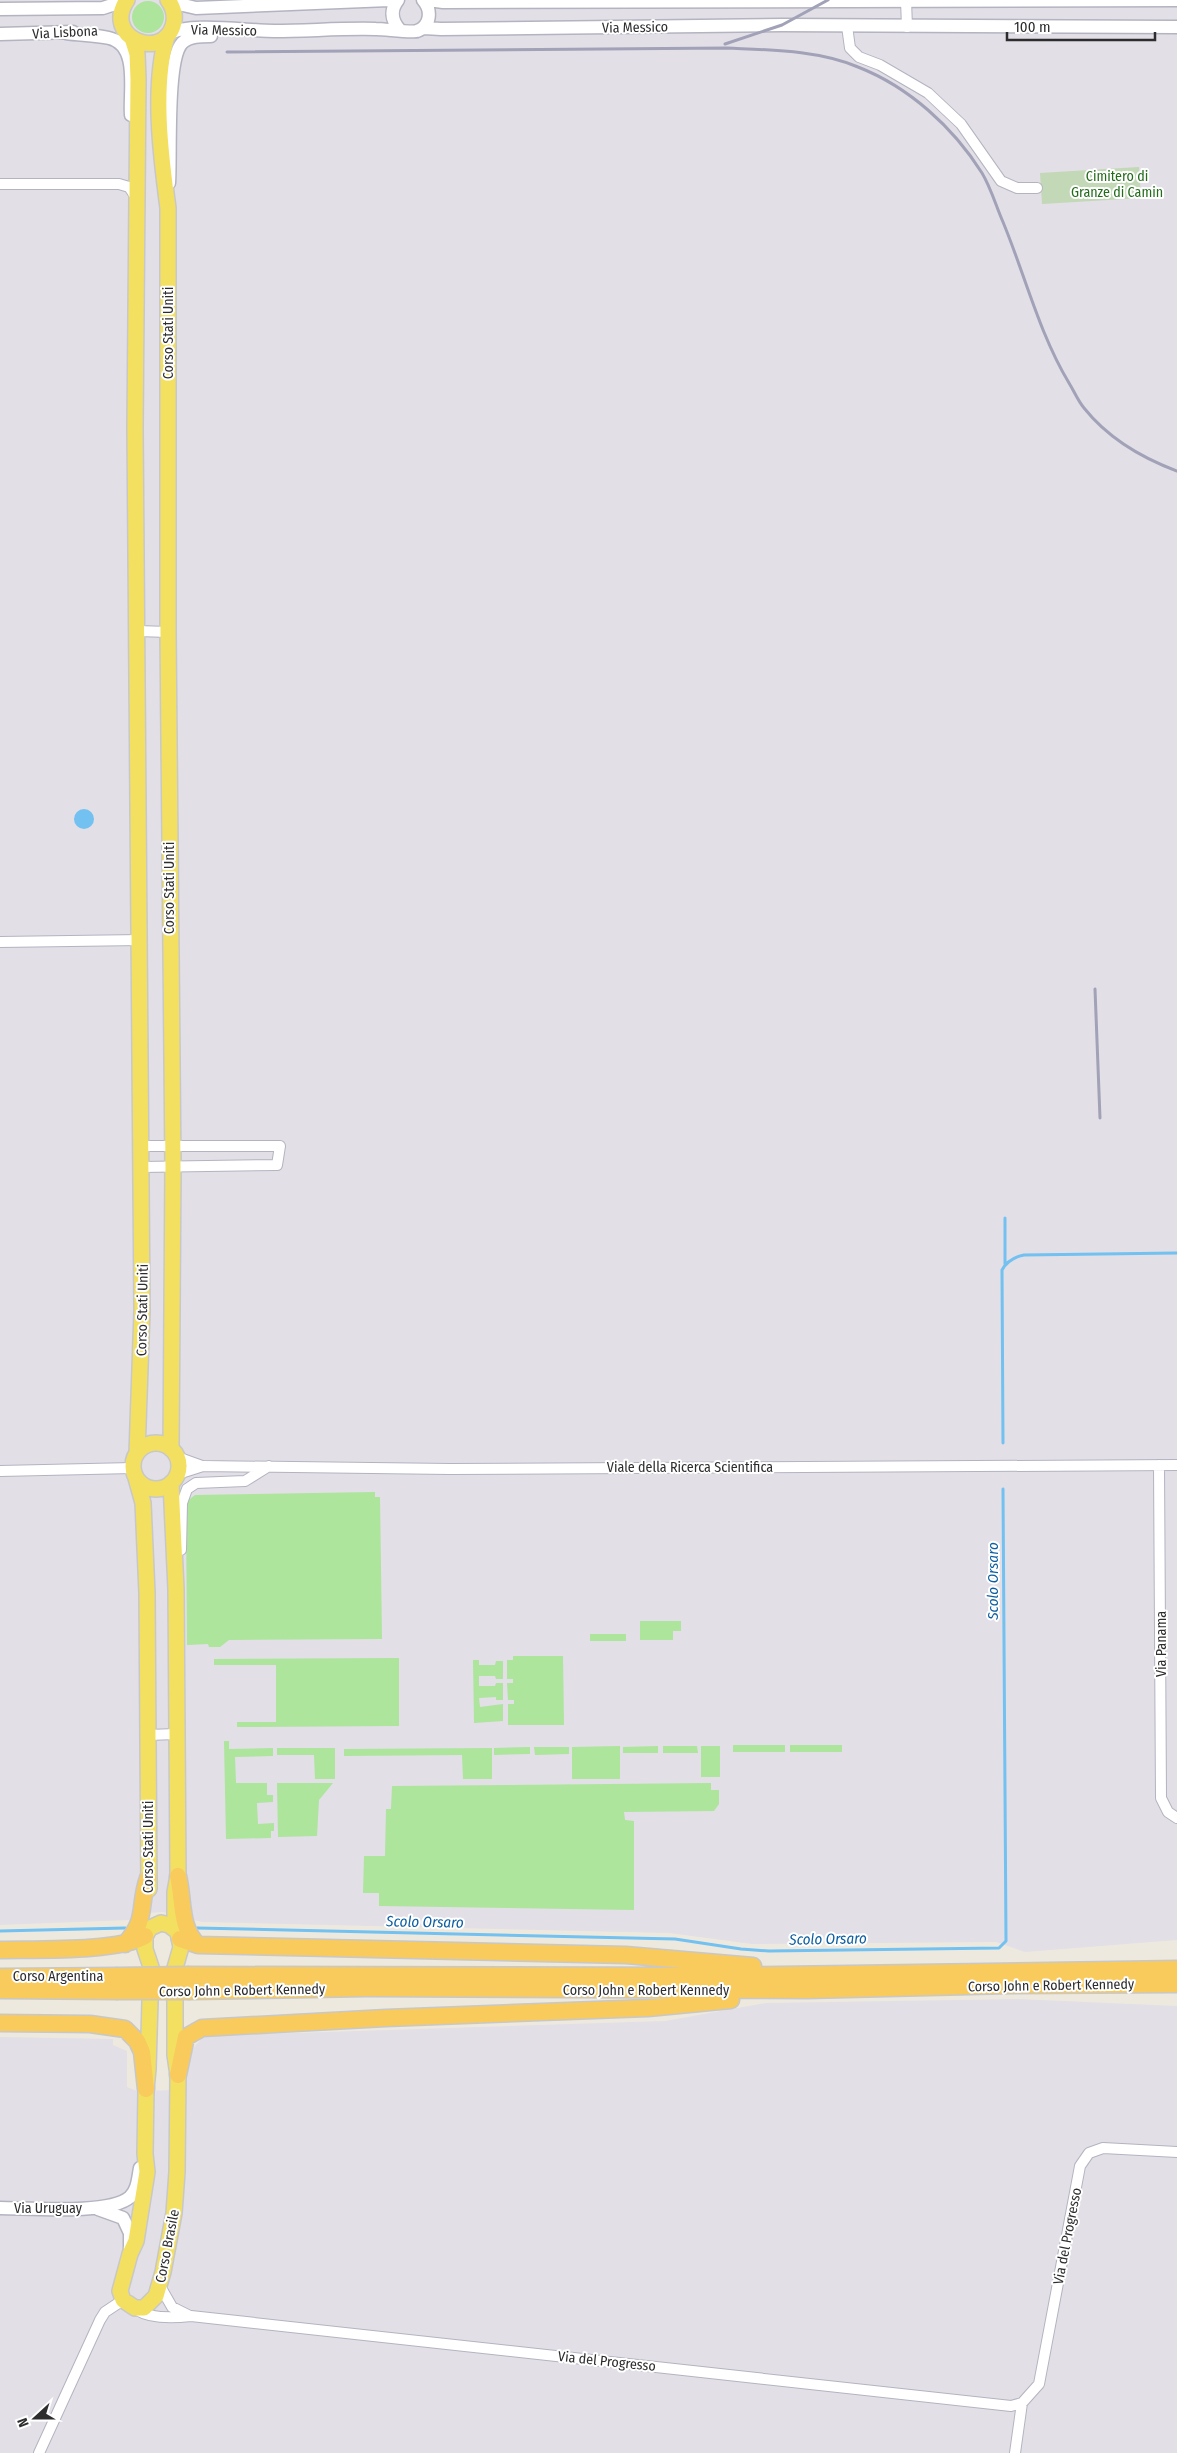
<svg xmlns="http://www.w3.org/2000/svg" width="1177" height="2453" font-family="'Fira Sans Condensed',sans-serif">
  <style>
    .industrial { fill: #e2dfe7 }
    .green { fill: #ace59b }
    .cemetery { fill: #c3d8b6 }
    .water { fill: #72c1f0 }
    .lines { fill: none; stroke-linecap: round; stroke-linejoin: round }
    .stream { stroke: #72c1f0; stroke-width: 3 }
    .minor-casing { stroke: #b3b4c0; stroke-width: 12 }
    .tertiary-casing { stroke: #b3b4c0; stroke-width: 15 }
    .primary-casing { stroke: #c8c8c8; stroke-width: 18 }
    .trunk-casing { stroke: #c8c8c8; stroke-width: 19 }
    .minor { stroke: #fff; stroke-width: 10 }
    .tertiary { stroke: #fff; stroke-width: 12 }
    .primary { stroke: #f3e060; stroke-width: 15 }
    .trunk { stroke: #f9ca5c; stroke-width: 16 }
    .rail { stroke: #a1a2b7; stroke-width: 3 }
    .trunk-bridge-casing { stroke: #c8c8c8; stroke-width: 19; stroke-linecap: butt }
    .trunk-bridge { stroke: #f9ca5c; stroke-width: 16 }
    .labels { text-anchor: middle; stroke-width: 4; stroke-linejoin: round; paint-order: stroke }
    .street-label { font-size: 14px; fill: #2d2d2d; stroke: #fff }
    .park-label { font-size: 14px; fill: #226c1a; stroke: #fff }
    .water-label { font-size: 15px; font-style: italic; fill: #0c5ea1; stroke: #fff }
  </style>
  <rect width="100%" height="100%" fill="#eee9df"/>
  <path class="industrial" d="M0,0H1177V1940L1025,1952L996,1942L752,1944L669,1933L202,1922L163,1912L132,1914L130,1920L0,1925Z
    M1018,1999L1177,2006V2453H0V2037L113,2039V2045L127,2051V2087L137,2091L185,2090L187,2055L204,2036L665,2021L766,2003Z"/>
  <path class="green" d="M132 17a16 16 0 1 1 32 0a16 16 0 1 1-32 0Z
    M375,1492V1497H380L382,1639L229,1640L220,1647H209L208,1644L187,1645L186,1502L195,1495Z
    M640,1621H681V1631H673V1640H640Z
    M590,1634H626V1641H590Z
    M513,1656H563L564,1725H508V1704H514V1700H508L507,1683H513V1679H507V1660H513Z
    M399,1658V1726L237,1727V1722H276V1665H214V1659Z
    M473,1660H479V1665H495L496,1661H503V1679H496L495,1676H479V1686H495L496,1683H503V1700H496V1697L479,1698L480,1707L503,1704V1721L474,1723Z
    M224,1741H229V1749L273,1748V1756L235,1757L236,1783H267V1795H273V1802L257,1803L258,1824L274,1823V1831H271V1838L226,1839Z
    M733,1745H785V1752H733Z
    M790,1745H842V1752H790Z
    M620,1746V1779H572V1747Z
    M658,1746V1753H623V1747Z
    M663,1746H697L698,1753H663Z
    M701,1746H720V1777H701Z
    M530,1747V1754L494,1755V1748Z
    M534,1747H569V1754L535,1755Z
    M277,1748H335V1779H315L314,1755H277Z
    M492,1748V1779H463L462,1755L344,1756V1749Z
    M277,1783H333L319,1800L317,1836L278,1837Z
    M711,1783V1790H719V1804L714,1811L624,1812L625,1820L634,1821V1910L379,1906V1893H363L364,1856H385L386,1809H391L392,1786Z"/>
  <path class="cemetery" d="M1139,167L1141,198L1042,204L1040,173Z"/>
  <path class="water" d="M74 819a10 10 0 1 1 20 0a10 10 0 1 1-20 0Z"/>
  <g class="lines">
    <path class="stream" d="M1005,1218V1264
      M1003,1443L1002,1270C1007,1261 1014,1257 1024,1255L1177,1253
      M197,1928L675,1939L741,1949L769,1951L999,1948L1006,1941L1003,1489
      M0,1931L125,1928"/>
    <g class="minor-casing">
      <path id="minor" d="M906,0L907,27
        M847,26L850,48L859,57L880,65L928,93L961,124L1001,181L1017,188H1037
        M0,184H119L129,187L137,199
        M138,631L168,632
        M0,942L141,940
        M142,1146H280L277,1165L142,1167
        M177,1457L202,1466
        M1159,1465L1161,1798L1168,1812L1177,1818
        M0,1471L133,1468
        M178,1474L203,1466L450,1469L1177,1465
        M181,1550L182,1503L187,1489L196,1483L245,1481L269,1466
        M148,1735L176,1734
        M160,2286L172,2307L190,2316
        M137,2310C151,2319 174,2318 191,2316L1011,2406L1022,2403L1039,2384L1080,2166L1089,2153L1103,2148L1177,2152
        M39,2453L100,2320L105,2312L123,2300
        M1015,2453L1022,2403"/>
    </g>
    <g class="tertiary-casing">
      <path id="tertiary" d="M398,0C390,10 391,20 400,30
        M429,0L443,2L1177,0
        M170,2L196,8L389,0
        M0,9L103,8L127,0
        M424,28L441,29L782,25L1177,27
        M66,33C80,35 95,35 109,38C140,45 129,92 131,115
        M0,34L73,32
        M168,34C190,22 247,31 274,31C308,31 342,28 376,29C385,29 412,33 417,31C431,26 432,10 423,0
        M169,183C171,156 166,60 182,43C189,36 201,36 211,36
        M0,2208C29,2208 110,2215 130,2197C138,2189 138,2178 140,2168
        M98,2209L123,2218L130,2233V2250"/>
    </g>
    <g class="primary-casing">
      <path id="primary" d="M127,0C102,37 161,62 173,26C176,16 174,8 168,0
        M167,36C152,86 161,156 168,208V632L173,1167L171,1449
        M132,38L137,54L138,79L135,428L142,1311L137,1453
        M133 1466a23 23 0 1 1 46 0a23 23 0 1 1-46 0Z
        M136,1478L143,1503L147,1593L149,1889
        M171,1483L176,1589L178,1876L175,1892V1919L181,1947L175,1968V2055L178,2075L177,2172L174,2213L163,2272L156,2296L144,2308H135L123,2300L120,2291L130,2254L136,2241L147,2172L145,2154L146,2089L148,2069L151,1967L145,1949V1936L150,1928L161,1923L169,1925L177,1931"/>
    </g>
    <g class="trunk-casing">
      <path id="trunk" d="M178,1876C184,1900 179,1927 198,1945
        M180,1939L198,1945L626,1955L753,1966
        M125,1944C148,1919 138,1907 148,1878
        M0,1950C34,1949 119,1952 145,1936
        M189,1975L718,1976L1177,1969
        M0,1977L116,1976
        M0,1990L116,1991
        M190,1991L367,1988L807,1990L1011,1985L1177,1984
        M0,2023L90,2024L125,2029L137,2041L142,2052L146,2089
        M178,2075L186,2037L202,2028L386,2018L648,2008L731,2000"/>
    </g>
    <use href="#minor" class="minor"/>
    <use href="#tertiary" class="tertiary"/>
    <use href="#primary" class="primary"/>
    <use href="#trunk" class="trunk"/>
    <path class="rail" d="M725,44L782,25L828,0
      M227,52L727,48C770,50 818,50 858,67C909,87 953,127 982,173C991,188 996,206 1003,222C1025,275 1039,333 1069,383C1074,391 1078,401 1084,408C1108,438 1142,458 1177,471
      M1095,989L1100,1118"/>
    <g class="trunk-bridge-casing">
      <path id="trunk-bridge" d="M116,1976L189,1975
        M116,1991H190"/>
    </g>
    <use href="#trunk-bridge" class="trunk-bridge"/>
  </g>
  <g class="labels">
    <g class="street-label">
      <text transform="translate(635 27) rotate(-1)" y="5">Via Messico</text>
      <text transform="translate(224 30) rotate(1)" y="5">Via Messico</text>
      <text transform="translate(65 32) rotate(-3)" y="5">Via Lisbona</text>
      <text transform="translate(168 333) rotate(-90)" y="5">Corso Stati Uniti</text>
      <text transform="translate(169 888) rotate(-90)" y="5">Corso Stati Uniti</text>
      <text transform="translate(142 1310) rotate(-89)" y="5">Corso Stati Uniti</text>
      <text x="690" y="1472">Viale della Ricerca Scientifica</text>
      <text transform="translate(1161 1644) rotate(-90)" y="5">Via Panama</text>
      <text transform="translate(148 1847) rotate(-90)" y="5">Corso Stati Uniti</text>
      <text x="58" y="1981">Corso Argentina</text>
      <text transform="translate(1051 1985) rotate(-1)" y="5">Corso John e Robert Kennedy</text>
      <text transform="translate(242 1990) rotate(-1)" y="5">Corso John e Robert Kennedy</text>
      <text x="646" y="1995">Corso John e Robert Kennedy</text>
      <text x="48" y="2213">Via Uruguay</text>
      <text transform="translate(1067 2236) rotate(-79)" y="5">Via del Progresso</text>
      <text transform="translate(167 2246) rotate(-79)" y="5">Corso Brasile</text>
      <text transform="translate(607 2361) rotate(6)" y="5">Via del Progresso</text>
    </g>
    <g class="park-label">
      <text x="1117" y="181">Cimitero di<tspan x="1117" dy="16">Granze di Camin</tspan></text>
    </g>
    <g class="water-label">
      <text transform="translate(993 1581) rotate(-90)" y="5">Scolo Orsaro</text>
      <text transform="translate(425 1922) rotate(1)" y="5">Scolo Orsaro</text>
      <text transform="translate(828 1939) rotate(-1)" y="5">Scolo Orsaro</text>
    </g>
  </g>
  <g transform="translate(35 2418) rotate(249)" stroke="#ffffff" stroke-width="4" paint-order="stroke">
  <path d="M0-4L9 19L0 12L-9 19Z" fill="#2d2d2d"/>
  <text y="-8" font-size="14" font-weight="bold" text-anchor="middle" fill="#2d2d2d">N</text>
  </g>
  <path d="M1007 32v8h148v-8" fill="none" stroke="#2d2d2d" stroke-width="2.5"/>
  <text x="1014" y="32" font-size="15" fill="#2d2d2d" stroke="#ffffff" stroke-width="4" paint-order="stroke">100 m</text>
</svg>
